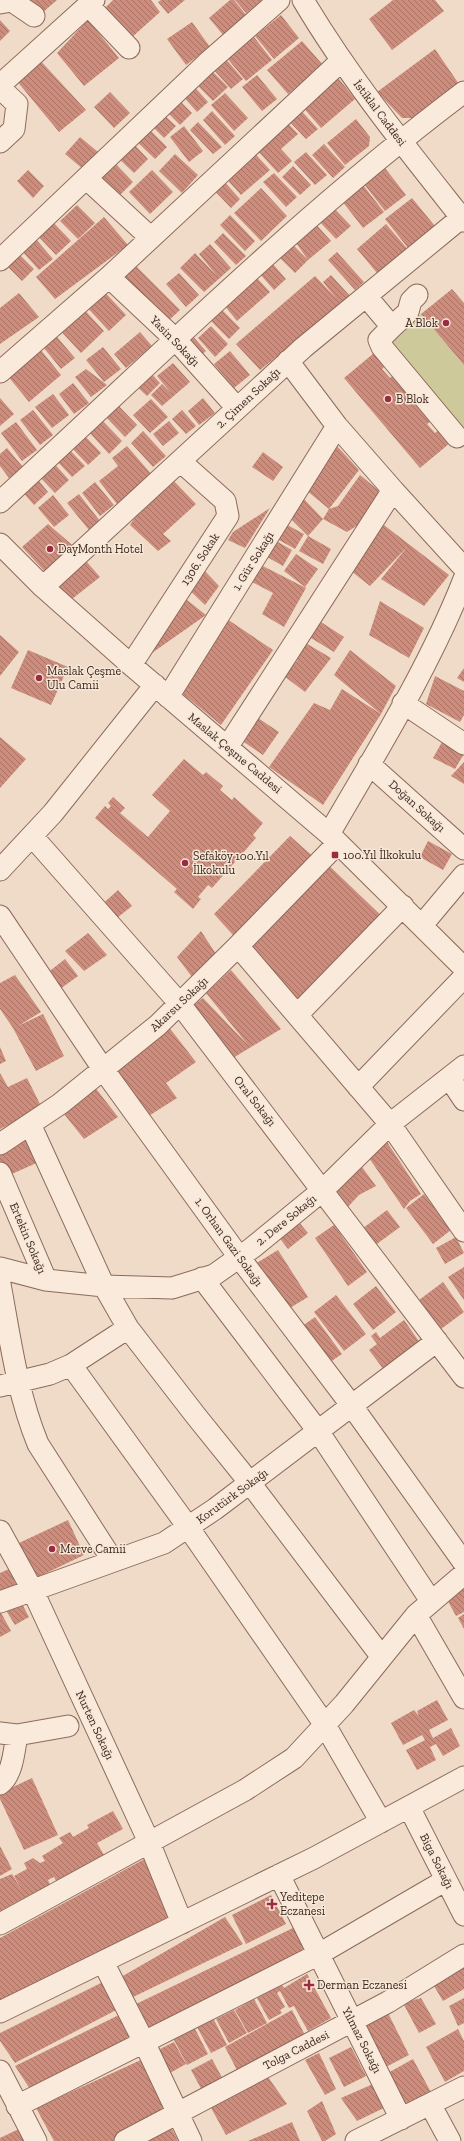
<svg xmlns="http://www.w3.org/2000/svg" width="464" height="2141" font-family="'Zilla Slab',serif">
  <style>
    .grass { fill: #cec99a }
    .building { fill: url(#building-back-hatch) }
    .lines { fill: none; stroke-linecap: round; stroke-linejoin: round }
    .minor-casing { stroke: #8c6b5b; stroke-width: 23 }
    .minor { stroke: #faeadb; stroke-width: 21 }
    .poi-dot { fill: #9c2a42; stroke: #f7e7d7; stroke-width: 1.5 }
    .labels { text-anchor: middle; stroke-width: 3; stroke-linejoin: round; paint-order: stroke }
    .street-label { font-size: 12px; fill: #3c271f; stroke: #f7e7d7 }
    .poi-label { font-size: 12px; fill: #3c271f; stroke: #f7e7d7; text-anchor: start }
  </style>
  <defs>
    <pattern id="building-back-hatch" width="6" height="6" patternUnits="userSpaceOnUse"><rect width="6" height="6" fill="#ce8d7c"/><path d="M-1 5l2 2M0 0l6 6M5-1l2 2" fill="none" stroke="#a87365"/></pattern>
  </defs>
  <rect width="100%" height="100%" fill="#efdbc7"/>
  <path class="grass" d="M421,314L464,365V431L389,341Z"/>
  <path class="building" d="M30,0H57L42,13Z
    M113,0H151L160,12L130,39L100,13Z
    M161,0H185L168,14L158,2Z
    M230,0H234L247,16L224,36L209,18Z
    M235,0H262L246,13Z
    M393,0H435L444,11L392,50L369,19Z
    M281,15L299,38L274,59L255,36Z
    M0,20L10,31L0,41Z
    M88,20L119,58L84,86L57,53Z
    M192,22L210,47L186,65L167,39Z
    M254,37L272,60L246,81L227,58Z
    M302,41L323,65L288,94L267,70Z
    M435,49L461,87L419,118H402L377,92Z
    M38,58L86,110L59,132L16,80Z
    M225,58L243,79L231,89L213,69Z
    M206,65L228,87L213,101L191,79Z
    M335,74L355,99L321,128L300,104Z
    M257,75L277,99L262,111L242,87Z
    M192,84L208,102L197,112L181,94Z
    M110,92L130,113L114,128L94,107Z
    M225,93L248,118L234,131L211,105Z
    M180,101L192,113L180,125L168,113Z
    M297,106L318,129L306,139L285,117Z
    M212,111L235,136L225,145L203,120Z
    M161,112L176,126L164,138L150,124Z
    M283,118L298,134L281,149L292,161L278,173L256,149Z
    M356,119L370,137L369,146L345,165L327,143Z
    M198,122L222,147L213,154L190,130Z
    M184,126L203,151L189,162L170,137Z
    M147,127L167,147L155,159L134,139Z
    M80,137L98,152L83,169L65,154Z
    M131,141L148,159L134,173L116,156Z
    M324,144L345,167L333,178L312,155Z
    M250,148L270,170L241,195L222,174Z
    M306,152L327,175L315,185L294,162Z
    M175,154L198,175L182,193L159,171Z
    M113,161L133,182L117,198L96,178Z
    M293,166L311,185L300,195L282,177Z
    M385,168L406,195L385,211L364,184Z
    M28,170L44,186L33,198L17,181Z
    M152,170L173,192L150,214L129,192Z
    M274,173L297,197L286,207L263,182Z
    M219,176L240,199L231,208L209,185Z
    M363,185L384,212L363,228L342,201Z
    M261,188L287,216L261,241L234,213Z
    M412,198L439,231L412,253L385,219Z
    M77,205L95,223L78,239L60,221Z
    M331,205L351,226L336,239L317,219Z
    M230,215L255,241L245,251L220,225Z
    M104,217L128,245L55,299L36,277Z
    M52,221L71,241L56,255L37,235Z
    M314,222L331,241L308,260L294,240Z
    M386,224L411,253L382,279L357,249Z
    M223,233L246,256L236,265L214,242Z
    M34,237L53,259L39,270L20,249Z
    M291,243L308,260L295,273L278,256Z
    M210,244L231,268L204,292L180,268L195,253L217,276L199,254Z
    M17,252L34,269L22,281L5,264Z
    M337,252L364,282L355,290L328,260Z
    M272,263L286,279L274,290L259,273Z
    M134,264L180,310L168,321L124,276Z
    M179,273L199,295L186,307L166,284Z
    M331,275L351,297L260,370L236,344L315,276L336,298L323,282Z
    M256,277L270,292L237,321L224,305Z
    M100,287L126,315L109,331L83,303Z
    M452,289L464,303V365L421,314Z
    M19,293L39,317L0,344V308Z
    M79,304L104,331L81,353L56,326Z
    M220,308L240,328L229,339L209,319Z
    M211,326L228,344L215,357L198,338Z
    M52,331L75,358L61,369L39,342Z
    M140,332L152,346L126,368L114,354Z
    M189,332L206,351L196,360L179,341Z
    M103,347L121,369L104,382L86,360Z
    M40,349L61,375L29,402L7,375Z
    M230,351L250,375L234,388L214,364Z
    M374,353L385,366L382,369L390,378L393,375L431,421L427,424L435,433L439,430L450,443L420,468L344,378Z
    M173,363L190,382L162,406L151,395L162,384L171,393L157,376Z
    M86,369L107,385L91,397L75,377Z
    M148,370L160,383L147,396L134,384Z
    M73,383L89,403L74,414L59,394Z
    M53,394L69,415L52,428L35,407Z
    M0,398L14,414L0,426Z
    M203,398L215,413L199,425L188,411Z
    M151,399L168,417L150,433L133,415Z
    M117,404L137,425L125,437L105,416Z
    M33,410L53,435L40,445L20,420Z
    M182,410L196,426L186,434L172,419Z
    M100,418L122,441L109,454L87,430Z
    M169,421L179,433L163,446L153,434Z
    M16,422L37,450L22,461L1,433Z
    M143,431L166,456L153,467L131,443Z
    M84,435L101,453L88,465L71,447Z
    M336,445L359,470L329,509L338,506L360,475L383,494L367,519L347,532L323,519L329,509L306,490Z
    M127,446L153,476L117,504L99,481L118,466L112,458Z
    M67,447L85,466L72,477L54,458Z
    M7,448L23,467L9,478L0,466V454Z
    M263,452L283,467L273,481L252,467Z
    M51,460L69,480L55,493L37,474Z
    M35,476L48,492L34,505L20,489Z
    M173,480L196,504L163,534L171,541L158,551L130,525L140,510Z
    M95,482L114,505L100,516L82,493Z
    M79,494L100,521L89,530L67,503Z
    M53,495L69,515L54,527L38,508Z
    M302,497L323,519L308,536L288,516Z
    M270,508L245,548L228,540L233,532Z
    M280,521L304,534L295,549L272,536Z
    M380,522L449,575L424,606L381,579L407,547L370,586L351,571Z
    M48,524L78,550L49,576L22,547Z
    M308,536L331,549L323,564L299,551Z
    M269,537L292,550L283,566L260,553Z
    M296,554L318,569L305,587L284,571Z
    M86,561L100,577L72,599L56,584Z
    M257,563L306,588L284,627L262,614L273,593L248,580Z
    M203,569L219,586L205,605L187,588Z
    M182,596L206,615L142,660Z
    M380,601L424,628L409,658L369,635Z
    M227,619L273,650L221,725L178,690Z
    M321,622L344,637L334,652L311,638Z
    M0,635L19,652L0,676Z
    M304,642L331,658L305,692L284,676L297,661Z
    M28,650L68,667L51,705L11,688Z
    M350,650L396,686L381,714L334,675Z
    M464,668V682L457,678Z
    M435,676L464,691V715L460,722L426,704Z
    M342,689L381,714L323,805L269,767L314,703L330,710Z
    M255,716L279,732L263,755L238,738Z
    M0,737L26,759L0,788Z
    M442,742L464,754L455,769L433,758Z
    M184,759L203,775L206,772L223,786L220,790L232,800L234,797L263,823L253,835L256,838L212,888L208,885L198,897L201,899L193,909L174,892L177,889L95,818L105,806L108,809L111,806L108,803L113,797L125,808L120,813L148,837L170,811L152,795Z
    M464,762V784L451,776Z
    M290,836L316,859L233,935L214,914Z
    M428,841L452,854L443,870L420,857Z
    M322,859L387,921L297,1015L238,946Z
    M118,890L132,906L112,922L98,908Z
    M201,931L216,954L192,977L177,957Z
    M88,933L107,955L84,971L65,951Z
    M65,959L78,976L56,992L46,974Z
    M231,970L281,1029L228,1061L186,1011L203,998L248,1045L206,993Z
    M15,975L41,1012L18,1026L43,1014L64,1056L36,1071L13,1028L0,1009V983Z
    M168,1026L196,1062L166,1083L177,1098L144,1119L110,1073Z
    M0,1047L6,1061L0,1064Z
    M0,1073L8,1087L27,1078L42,1108L0,1129Z
    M94,1086L118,1117L84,1139L60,1109Z
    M31,1136L41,1161L5,1177L0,1165V1150Z
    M387,1142L421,1194L410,1201L404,1209L367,1155Z
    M362,1167L376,1186L359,1195L346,1209L331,1190Z
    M424,1194L451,1230L433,1244L406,1208Z
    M387,1210L400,1227L370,1249L358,1232Z
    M294,1216L308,1233L288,1249L275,1232Z
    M334,1225L367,1272L348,1286L315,1238Z
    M456,1237L464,1253L445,1264L436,1248Z
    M278,1250L308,1297L285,1311L255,1264Z
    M464,1267V1300L448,1277Z
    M443,1282L464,1312L437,1332L415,1303Z
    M376,1286L396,1312L373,1330L353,1304Z
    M336,1295L366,1334L344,1351L314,1312Z
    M315,1317L342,1354L324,1366L298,1329Z
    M404,1320L423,1347L387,1374L369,1350L377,1344L371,1336L376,1332L380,1338Z
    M68,1520L84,1555L36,1578L19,1543Z
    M9,1569L17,1586L0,1593V1573Z
    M464,1583V1612L456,1616L444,1594Z
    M20,1600L29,1617L15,1625L5,1609Z
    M0,1611L11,1631L0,1637Z
    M464,1614V1629L458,1618Z
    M437,1700L448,1720L429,1730L433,1738L451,1728L460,1746L443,1756L436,1744L430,1747L436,1760L417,1770L406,1750L425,1740L422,1735L403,1745L391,1723L414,1710L419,1716L417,1711Z
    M32,1778L58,1835L24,1850L0,1799V1793Z
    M113,1811L123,1829L97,1843L104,1855L58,1884L54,1877L48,1880L51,1887L41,1893L39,1890L0,1911V1879L12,1874L22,1891L14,1876L27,1869L24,1863L33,1858L40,1863L45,1861L42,1856L63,1843L59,1838L70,1832L73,1837L89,1828L87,1825Z
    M0,1846L12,1869L0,1876Z
    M150,1856L177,1917L0,2007V1938Z
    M271,1895L286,1924L246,1944L232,1915Z
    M225,1917L243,1944L131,1998L121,1977Z
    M295,1927L306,1956L152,2032L134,2005Z
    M464,1965V1989L443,2001L431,1981Z
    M307,1974L331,2018L308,2031L294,2006L289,2008L280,1991L277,1993L285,2007L280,2010L282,2013L269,2020L257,1998L281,1984L284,1988Z
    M103,1982L120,2008L15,2063L0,2041V2033Z
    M421,1998L436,2024L419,2033L403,2003Z
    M464,1998V2023L458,2026L449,2006Z
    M254,1999L267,2023L248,2033L235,2010Z
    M234,2010L247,2033L229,2043L216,2019Z
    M292,2010L306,2037L239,2074L225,2047Z
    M388,2013L409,2055L382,2069L361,2026Z
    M121,2014L140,2041L32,2092L15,2066Z
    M213,2018L227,2045L211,2053L197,2027Z
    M194,2027L208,2054L187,2065L173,2038Z
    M458,2029L464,2041V2071L445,2082L426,2047Z
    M174,2042L186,2064L170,2073L158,2050Z
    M351,2047L366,2076L344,2087L329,2058Z
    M319,2053L336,2089L325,2095L305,2060Z
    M143,2059L173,2111L113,2141H54L36,2108Z
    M212,2059L225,2083L204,2094L191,2070Z
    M413,2059L433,2096L406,2111L386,2074Z
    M268,2077L287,2104L226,2135L210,2106Z
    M373,2084L388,2106L357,2121L341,2098Z
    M322,2101L336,2134L325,2141H322L307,2111Z
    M292,2122L300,2141H248Z
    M170,2125L178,2141H150L148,2137Z
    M23,2127L30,2141H0V2138Z"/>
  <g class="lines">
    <g class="minor-casing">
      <path id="minor" d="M303,0C350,79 407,149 464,221
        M0,3L12,1L34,16
        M88,5L129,48
        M0,85L94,0
        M0,88L17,104L14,129L0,142
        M86,178L151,238
        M0,260L206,64L279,0
        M109,277L176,340L237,408
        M366,296L392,327L379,340L382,347L457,437
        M392,327L408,312L411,301L417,295
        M288,361L337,426L393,490
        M0,372L109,277L341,61
        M0,502C152,363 299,216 464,92
        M0,544L43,587L131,665L329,834L464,968
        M43,587L304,347L461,218
        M131,665L228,516L225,501L180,461
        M168,697L337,426
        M403,703L464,744
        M228,746L393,490L464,568
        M369,764L464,849
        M329,834C377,751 429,668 464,579
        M32,836L180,1004L464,1377
        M0,870L53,813L155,685
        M0,916L103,1069L239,1257L352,1406L464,1563
        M422,925L464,875
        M238,946L390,1124L464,1231
        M297,1015L403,906
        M450,1079L464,1100
        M358,1087L464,977
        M30,1124L104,1286L128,1328L196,1416L250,1483L381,1656
        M0,1144L60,1104L158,1025L238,946L338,843
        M0,1173L46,1280
        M0,1268L46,1280L104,1286L172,1288L214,1275L252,1248L323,1190L390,1124L464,1066
        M202,1278L318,1431L431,1601
        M0,1284C10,1338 17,1393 38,1444L113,1561
        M71,1365L188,1527L325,1725L381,1822
        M0,1386L50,1374L71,1365L128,1328
        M0,1531L33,1591L149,1842L182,1923
        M0,1602L164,1543L215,1509L437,1341
        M416,1615L464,1698
        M0,1733L17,1735L68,1726
        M0,1784C13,1774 14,1750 17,1735
        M409,1807L464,1915
        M279,1875L401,2119
        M0,1924L245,1790L294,1758L344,1704L416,1615L464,1574
        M103,1962L144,2042L191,2141
        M0,2012L314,1858L464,1777
        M0,2071L36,2141
        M430,2104L450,2141
        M17,2106L319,1954L446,1880
        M125,2141L388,2002L464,1955
        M356,2141L464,2087"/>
    </g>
    <use href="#minor" class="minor"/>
  </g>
  <g class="poi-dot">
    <circle cx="446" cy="323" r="4"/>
    <circle cx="388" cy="399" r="4"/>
    <circle cx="50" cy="549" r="4"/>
    <circle cx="39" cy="678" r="4"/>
    <rect x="331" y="851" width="8" height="8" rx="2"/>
    <circle cx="185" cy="863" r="4"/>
    <circle cx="52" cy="1549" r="4"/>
    <path d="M270 1898h4v4h4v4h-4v4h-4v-4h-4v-4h4z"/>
    <path d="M307 1979h4v4h4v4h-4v4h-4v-4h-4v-4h4z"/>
  </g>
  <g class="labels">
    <g class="street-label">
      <text transform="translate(380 113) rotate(53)" y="4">İstiklal Caddesi</text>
      <text transform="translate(175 341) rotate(46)" y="4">Yasin Sokağı</text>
      <text transform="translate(248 398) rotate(-43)" y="4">2. Çimen Sokağı</text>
      <text transform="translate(200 559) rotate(-57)" y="4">1306. Sokak</text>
      <text transform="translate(253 561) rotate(-58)" y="4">1. Gür Sokağı</text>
      <text transform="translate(235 753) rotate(40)" y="4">Maslak Çeşme Caddesi</text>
      <text transform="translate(417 806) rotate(42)" y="4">Doğan Sokağı</text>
      <text transform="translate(179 1004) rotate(-43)" y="4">Akarsu Sokağı</text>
      <text transform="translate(255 1101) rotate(52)" y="4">Oral Sokağı</text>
      <text transform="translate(286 1220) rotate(-39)" y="4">2. Dere Sokağı</text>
      <text transform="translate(28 1238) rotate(67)" y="4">Ertekin Sokağı</text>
      <text transform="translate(229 1242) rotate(54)" y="4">1. Orhan Gazi Sokağı</text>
      <text transform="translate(232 1496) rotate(-36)" y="4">Korutürk Sokağı</text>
      <text transform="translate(95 1725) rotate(65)" y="4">Nurten Sokağı</text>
      <text transform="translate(437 1861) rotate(63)" y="4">Biga Sokağı</text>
      <text transform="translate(362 2040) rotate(63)" y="4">Yılmaz Sokağı</text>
      <text transform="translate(296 2050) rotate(-27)" y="4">Tolga Caddesi</text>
    </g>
    <g class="poi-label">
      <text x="438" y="327" text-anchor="end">A Blok</text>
      <text x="396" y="403">B Blok</text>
      <text x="58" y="553">DayMonth Hotel</text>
      <text x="47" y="675">Maslak Çeşme<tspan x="47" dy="14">Ulu Camii</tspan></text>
      <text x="343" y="859">100.Yıl İlkokulu</text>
      <text x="193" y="860">Sefaköy 100.Yıl<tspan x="193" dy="14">İlkokulu</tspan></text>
      <text x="60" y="1553">Merve Camii</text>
      <text x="280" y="1901">Yeditepe<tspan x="280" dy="14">Eczanesi</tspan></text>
      <text x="317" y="1989">Derman Eczanesi</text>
    </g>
  </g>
</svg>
